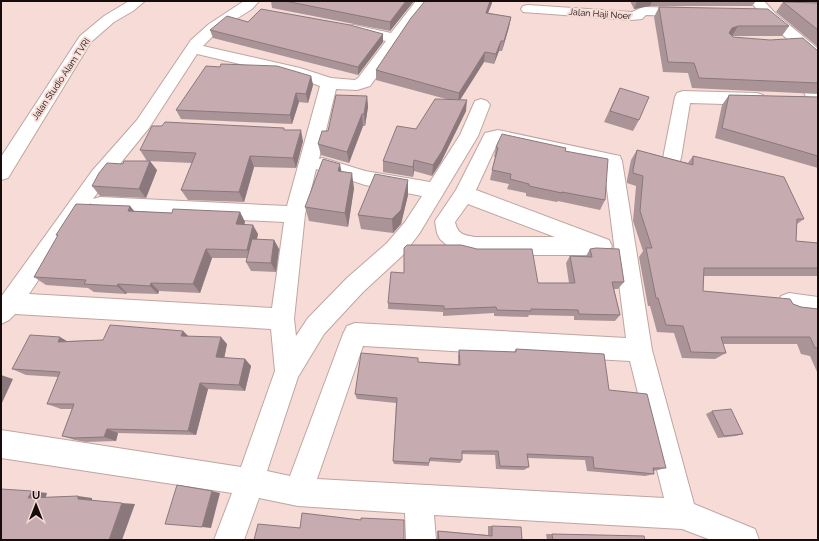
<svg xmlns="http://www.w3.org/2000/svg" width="819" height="541" font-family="Raleway,sans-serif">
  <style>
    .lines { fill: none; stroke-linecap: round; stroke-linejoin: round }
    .minor-casing { stroke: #bfa5a0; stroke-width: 2 }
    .minor { fill: #fff; fill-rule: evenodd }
    .wall { fill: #aa9498 }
    .shaded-wall { fill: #8b787c }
    .building { fill: #c6acb1; stroke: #8b787c }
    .labels { text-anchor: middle; stroke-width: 4; stroke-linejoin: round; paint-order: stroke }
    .far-street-label { font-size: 9px; fill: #150c0b; stroke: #f6dbd6 }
  </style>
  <rect width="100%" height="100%" fill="#f6dbd6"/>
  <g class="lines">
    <g class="minor-casing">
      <path id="minor" d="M129,1H145L133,11L114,22L91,42L8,178L1,180V157L80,36L104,16Z
        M244,1H259L252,9L219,30L203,46L300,68L331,78L355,80L358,78L386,41L349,32L347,29L349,26L354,25L391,33L416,1H431L410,27L392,56L370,86L357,90L336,89L319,159L323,158L365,171L430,182L460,135L475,101L481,99L487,101L490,105L478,136L419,234L403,255L363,292L324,334L298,377L267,471L290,476L343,334L347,326L355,323L626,338L604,166L498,142L476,190L609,240L612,246L609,252C601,255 595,252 587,255H475L450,248L440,239L437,233L435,221L456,190L485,133L498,130L620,156L622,161L652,350L694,504L755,529L759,540H711L682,529L434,515L436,540H406L405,513L298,506L259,498L244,540H214L232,493L1,458V430L241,467L275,371L271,329L15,314L9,320L1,324V297L92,171L137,120L191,40L209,24ZM197,54L295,77L320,86L287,206L100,197L93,199L106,181L149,128ZM316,169L365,185L422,196L405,222L387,243L347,278L308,318L296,336L294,319L305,214ZM91,202L90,205L93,211L100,213L284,222L272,308L29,294ZM468,204L555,237H475C464,235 458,235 455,222ZM363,346L630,361L664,498L317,479Z
        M750,1H764L776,14L816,47L818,49V63L812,61L766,20Z
        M528,5L632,12L643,7L687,8L692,9L694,12L692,15L687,16L646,15L642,19L632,20L523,12L521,9L523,6Z
        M811,80H818V110L812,108L801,87L805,81Z
        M683,91L757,93L763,95L765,99L763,103L757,105L690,103L681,158L679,163L672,165L665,163L663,158L675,97L677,93Z
        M789,293L818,297V317L789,313L781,310L778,303L781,296Z"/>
    </g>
    <use href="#minor" class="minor"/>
  </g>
  <path class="wall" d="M271,1H414L390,31L272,8Z
    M630,1H756L752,6H650L634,9Z
    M780,1H818V3Z
    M783,2L818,3V47L776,12Z
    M492,3L488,13L511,17L509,27L502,51H499L494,64L484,62L460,100L466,111L441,162L432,176L414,171L413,177L383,172V161L416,129L446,99L376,80V70Z
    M659,7L789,26L782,36H732L733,37L818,51V94L692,88L688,73L663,72L654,17Z
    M248,22L383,34V42L358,75L213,38L210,30Z
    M311,76L313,85L308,103L299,102L292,124L181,119L176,110Z
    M620,88L639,120L633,131L604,122Z
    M729,95L818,97V168L715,138L722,105Z
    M367,96L368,107L365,126H363L349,163L321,155L318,144L328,131Z
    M285,130L303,141L296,168L254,167L244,202L188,200L181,190L192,163L147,161L140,150Z
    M496,147L565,151L605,200L600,210L558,201L557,202L526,196V193L507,189L509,184L490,180L495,157H494Z
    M637,150L688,163L693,156L804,219L797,224L796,241L818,243V276H704L703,291L793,304L801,307L818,309V374L810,356L801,354L797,344H723L726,353L715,359L682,358L674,333L657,332L650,306H648L639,257L643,251L633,221L636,186L627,183V180L631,160Z
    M157,170L146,198L100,196L92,186Z
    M342,172L354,188L348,227L309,221L305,207Z
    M408,195L401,224L393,233L361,229L358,215Z
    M130,206L134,211L172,213L240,212L245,222L244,224L258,234L257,239L274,240L279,249L276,272L251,271L246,262L247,258H212L200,293L159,291L158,294L127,293L126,294L94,292L88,288L46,285L34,277L58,236L56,235Z
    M590,249L624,282L618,289H614L620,315L615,321L574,320V316L529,315L528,317L494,316V313L443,316V312L388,309V303L538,283H569L566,263L570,256H586Z
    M183,331L189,337L227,344L224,358L245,359L251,366L245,391L208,389L196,435L118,433L116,441L86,442L75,440L62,436L72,409H61L47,404L58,377L26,375L12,369L68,341L103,340Z
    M516,349L609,390L666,468L654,471V474L645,476L587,471L585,460L528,458L529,467L524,470L496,469L495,455L462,454V460L460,463L429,461V466L394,464L393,461L396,403L357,399L355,394L418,362L458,364V356L459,350L514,352Z
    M712,411L743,434L736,436L718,438L706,414Z
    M488,526H492L522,540H437V531H438L488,535Z
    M546,534H552L645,540H547Z"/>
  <path class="shaded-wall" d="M406,1H414L390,31V22Z
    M490,1H492V3L484,23L486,13Z
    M637,1H652L650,6L634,9Z
    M511,17L509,27L502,51L504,41Z
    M738,26L732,36L726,38L732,28Z
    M383,34V42L358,75V67Z
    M501,41L499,51L494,64L496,54Z
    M485,52L484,62L458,103L459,93Z
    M311,76L313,85L308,103L306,94Z
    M296,93L299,102L292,124L290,115Z
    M367,96L368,107L365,126L364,114Z
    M467,100L466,111L441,162L432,176L433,165Z
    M362,114L363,126L349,163L347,152Z
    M301,130L303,141L296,168L293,158Z
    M250,156L254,167L244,202L239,192Z
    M414,160V171L413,177V167Z
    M150,161L157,170L146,198L139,189Z
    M340,164L343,179L338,171Z
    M352,173L354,188L348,227L345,213Z
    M408,180V195L401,224L393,233L392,219Z
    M130,206L138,216L128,211Z
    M240,212L245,222L242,233L236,224Z
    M253,225L258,234L252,259L247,250Z
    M274,240L279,249L276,272L271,263Z
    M206,249L212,258L200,293L193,284Z
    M151,283L159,291L158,294L150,286Z
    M118,284L127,293L126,294L117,286Z
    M183,331L191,339L181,336Z
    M60,337L72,344L58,342Z
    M221,337L227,344L223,364L216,357Z
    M245,359L251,366L245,391L239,385Z
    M1,375L13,379L1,405Z
    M200,383L208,389L196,435L188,431Z
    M107,429L118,433L116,441L104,437Z
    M32,491L47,493L45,500L28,498Z
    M212,491L220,493L211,528L202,527Z
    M78,496L92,498V501L78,499Z
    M122,503L135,504L122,540H109Z"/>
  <path class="building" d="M285,1H406L390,22Z
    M425,1H490L486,13L511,17L504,41H501L496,54L485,52L459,93L376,70L411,18Z
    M783,2L818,3V30Z
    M659,7L768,9L789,26H738L732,28L729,33L733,37L770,40L803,38L818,51V83L699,78L694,63L668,62Z
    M261,9L350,25L383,34L358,67L210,30L227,16L248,22Z
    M221,64L277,66L311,76L306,94L296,93L290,115L176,110L206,66L220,67Z
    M620,88L649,97L639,120L610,111Z
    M336,95L367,96L364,114H362L347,152L318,144L322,131H328Z
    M729,95L818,97V156L722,128Z
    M435,99L467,100L442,151L433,165L414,160L413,167L383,161L397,126L416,129Z
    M165,122L284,128V130H301L293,158L250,156L239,192L181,190L196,153L140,150L152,126H162Z
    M502,134L566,148L565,151L608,159L605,200L562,192V193L529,186V184L510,179L511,174L492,170L498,148L496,147Z
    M637,150L693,165V156L784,177L804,219H797L796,241L818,243V268H704L703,291L790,299L793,304L801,307L818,309V348H815L810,337H721L726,353L691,352L683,326L666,325L658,298H656L646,248H652L640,211L643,176L633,173V170Z
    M323,159L340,164L338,171L352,173L345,213L305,207Z
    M124,161H150L139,189L92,186L99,173L107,163L123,164Z
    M375,174L408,180L401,210L392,219L358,215Z
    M76,204L130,206L128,211L172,213L173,209L240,212L236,224L253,225L247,250L206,249L193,284L151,283L150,286L118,284L117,286L84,284L86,280L34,277L58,235H56Z
    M252,239L274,240L271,263L246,262Z
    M407,245H461L477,249H532L538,283H575L570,256L592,257L590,249L596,248L619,249L624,282H612L620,315L579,314L578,310L531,309V311L497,310L496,307L444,309V306L388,303L391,272L404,273V248Z
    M110,325L183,331L181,336L221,337L216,357L245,359L239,385L200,383L188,431L107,429L104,437L73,438L62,436L74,404H47L60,372L12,369L30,335L60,337L58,342L103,340Z
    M516,349L604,354L609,390L647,394L666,468H653L654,474L625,471L594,468L593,457L527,454L529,467L500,466L498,451H462V460L430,458L429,463L393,461L397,398L355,394L361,353L418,358V362L460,365L459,350L516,352Z
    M731,409L743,434L724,436L712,411Z
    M177,485L212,491L202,527L165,524Z
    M1,489L32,491L28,498L78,496V499L122,503L109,540H1Z
    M302,513L361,520V518L404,520V540H254L258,524L300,528Z
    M492,526L521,527L522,540H439L438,531L492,536Z
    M552,534L644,536L645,540H553Z"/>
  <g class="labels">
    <g class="far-street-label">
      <text transform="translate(600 14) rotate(4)" y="3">Jalan Haji Noer</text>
      <text transform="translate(61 79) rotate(-56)" y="3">Jalan Studio Alam TVRI</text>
    </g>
  </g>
  <rect width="819" height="541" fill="none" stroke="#150c0b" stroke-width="4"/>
  <g transform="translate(36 505)" stroke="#f6dbd6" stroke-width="3" paint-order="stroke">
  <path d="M0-3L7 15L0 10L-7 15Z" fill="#150c0b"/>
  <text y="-6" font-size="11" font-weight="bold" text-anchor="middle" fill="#150c0b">U</text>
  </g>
</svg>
